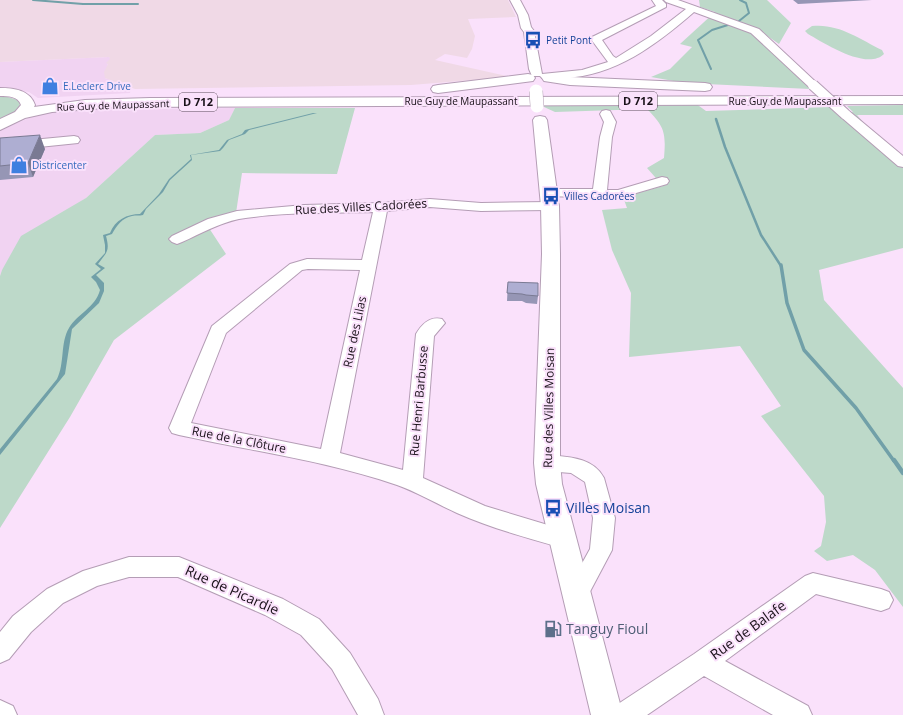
<svg xmlns="http://www.w3.org/2000/svg" width="903" height="715" font-family="'Open Sans',sans-serif">
  <style>
    .built { fill: #f1d3f2 }
    .industrial { fill: #f0d9e6 }
    .green { fill: #bdd9c9 }
    .water { fill: #71a0a8 }
    .lines { fill: none; stroke-linecap: round; stroke-linejoin: round }
    .stream-far3 { stroke: #71a0a8; stroke-width: 2 }
    .stream-far2 { stroke: #71a0a8; stroke-width: 2.5 }
    .stream-far1 { stroke: #71a0a8; stroke-width: 3.5 }
    .stream { stroke: #71a0a8; stroke-width: 4.5 }
    .minor-casing { stroke: #b49db5; stroke-width: 2 }
    .major-casing { stroke: #b49db5; stroke-width: 2 }
    .minor { fill: #fff; fill-rule: evenodd }
    .major { fill: #fff; fill-rule: evenodd }
    .minor-bridge-casing { stroke: #b49db5; stroke-width: 12; stroke-linecap: butt }
    .major-bridge-casing { stroke: #b49db5; stroke-width: 14; stroke-linecap: butt }
    .minor-bridge { stroke: #fff; stroke-width: 10 }
    .major-bridge { stroke: #fff; stroke-width: 13 }
    .wall { fill: #9696b5 }
    .shaded-wall { fill: #7a7a93 }
    .building { fill: #aeaed2; stroke: #7a7a93 }
    .labels { text-anchor: middle; stroke-width: 4; stroke-linejoin: round; paint-order: stroke }
    .far-transit-label { font-size: 10px; fill: #164399; stroke: #fae1fb; text-anchor: start }
    .far-shop-label { font-size: 10px; fill: #366cbe; stroke: #fae1fb; text-anchor: start }
    .far-street-label { font-size: 10px; fill: #181018; stroke: #fae1fb }
    .shield { fill: #fae1fb; stroke: #5c4f5c; stroke-width: 1 }
    .shield-label { font-size: 11px; font-weight: bold; fill: #181018 }
    .street-label { font-size: 12px; fill: #181018; stroke: #fae1fb }
    .near-transit-label { font-size: 14px; fill: #164399; stroke: #fae1fb; text-anchor: start }
    .near-street-label { font-size: 14px; fill: #181018; stroke: #fae1fb }
    .near-service-label { font-size: 14px; fill: #4e5e75; stroke: #fae1fb; text-anchor: start }
  </style>
  <rect width="100%" height="100%" fill="#fae1fb"/>
  <path class="built" d="M109,57L111,59L108,63L105,78L131,87L130,93L38,98L29,92L0,88V62Z
    M235,108L229,120L200,133L155,135L86,198L64,212L2,270L0,276V130L34,116L63,110Z"/>
  <path class="industrial" d="M0,0H508L516,17L468,19L475,36L472,49L467,58L445,54L435,60L511,77L411,85L135,89L105,78L104,72L108,64L106,63L110,59L109,57L0,62Z"/>
  <path class="green" d="M699,0H767L791,23L779,44L756,28L771,51L810,89L685,83L651,77L670,69L692,47L680,44L715,12L700,7Z
    M812,26C838,23 860,39 882,50L884,54C867,71 824,43 808,34L805,31Z
    M0,95L15,99L20,102C20,113 8,117 0,121Z
    M695,103L706,111L831,107L837,113L853,112L847,106L903,105V115H857L864,123L903,157V248L819,270L824,300L903,388V607L875,570L853,555L827,561L814,551L821,546L826,522L824,496L761,416L781,406L740,346L629,357L631,293L612,250L602,210L627,208L623,197L663,186L647,168L664,158C666,133 665,127 647,109L555,112L544,107L543,104Z
    M235,108H355L337,174L242,173L236,213L209,228L226,254L114,340L70,417L0,528V276L2,270L21,236L86,198L155,135L200,133L229,120Z"/>
  <path class="water" d="M313,113H317L249,130L245,134L229,140L223,148L220,151L191,155L192,160L170,180L163,192L146,209L143,215C139,216 136,215 132,216C122,218 117,225 112,234L106,236C110,251 107,252 98,264L105,268L96,275L104,283V291L99,303L72,329L65,374L0,455V449L57,379C65,363 60,343 69,328C78,313 95,308 100,290L96,282L91,277L101,269L95,264L105,253V245L103,235L110,233C115,220 127,214 140,214L159,194L169,179L191,159L190,155L219,150L227,140L242,134L245,130Z"/>
  <g class="lines">
    <path class="stream-far3" d="M33,0L83,4H138
      M739,21L749,13L746,3L740,0
      M711,69L698,40L712,30L731,24"/>
    <path class="stream-far2" d="M716,119L725,147L761,235L781,266"/>
    <path class="stream-far1" d="M781,265L787,303L804,350L856,408L894,461"/>
    <path class="stream" d="M894,460L903,473"/>
    <g class="minor-casing">
      <path id="minor" d="M510,0H520L528,15L531,27L534,31L542,74L540,76H532L529,69L524,32L521,28L518,15Z
        M652,0H662L666,4V7L602,40L613,56L616,58L651,36L686,9L666,2L664,0H678L759,29L819,85L817,87H809L751,33L694,12C656,45 615,76 564,78C557,78 549,80 542,78L540,76L542,74L582,70L608,62L591,39L592,37L656,6Z
        M606,110L610,111L616,122L612,137L607,190H618L662,177L667,178L669,181L667,184L619,198L544,196L542,193L544,190L549,189H593L600,137L604,122L600,114L602,111Z
        M845,110L849,111L903,156V167L898,166L841,117L839,114L841,111Z
        M74,136L78,137L80,140L78,143L0,151V143Z
        M430,199L481,203L550,202L555,203L557,206L555,209L550,210L481,211L430,207L387,211L340,453L403,470L416,334C422,324 430,316 442,319L445,323L434,336L423,478L485,506L571,532L574,539L571,546L563,548C527,538 491,528 457,513C437,504 417,492 397,485C327,461 252,451 179,435L172,433L169,428L212,326L290,264L307,259L362,260L373,212C329,213 282,212 239,219C219,223 200,234 182,242L177,244L172,242L169,239L172,236L208,219L237,211L304,205L381,203ZM308,269L360,270L321,449L191,423L226,333L302,270Z
        M547,455C568,457 593,457 604,478L615,518L612,550L585,601L577,605L569,601L565,594L590,549L593,518L585,482L571,473L547,471L540,469L537,463L540,457Z
        M129,557H179L283,599L319,619L350,653L378,699L384,715H358L332,669L301,635L265,615L178,577H129L97,586L63,603L31,632L9,659L0,663V632L13,616L47,589L83,571Z
        M813,573L881,589L889,592L893,600L889,608L881,611L816,594L725,661L808,706L812,715H773L704,676L647,715H611L615,706L694,654L805,576Z
        M0,700L13,706L17,715H0Z"/>
    </g>
    <g class="major-casing">
      <path id="major" d="M528,74L533,75L535,78L533,81L438,93L433,92L431,89L433,86L438,85Z
        M549,74L570,77L705,83L710,84L712,87L710,90L705,91L570,85L544,81L542,78L544,75Z
        M0,88C14,88 30,90 35,105L34,107L85,100L150,98L903,96V104L117,107L52,112L25,118L0,130V119L15,112L21,105C18,96 8,96 0,96Z
        M540,116L545,117L547,120L559,206L560,254V463L562,484L623,715H591L536,484L534,463L542,254L541,206L533,120L535,117Z"/>
    </g>
    <use href="#minor" class="minor"/>
    <use href="#major" class="major"/>
    <g class="minor-bridge-casing">
      <path id="minor-bridge" d="M813,85L845,114"/>
    </g>
    <g class="major-bridge-casing">
      <path id="major-bridge" d="M536,91L537,106"/>
    </g>
    <use href="#minor-bridge" class="minor-bridge"/>
    <use href="#major-bridge" class="major-bridge"/>
  </g>
  <path class="wall" d="M793,0H872L798,4Z
    M0,138L45,149L33,177L0,180Z
    M508,282L538,296L537,304L526,303L522,301H507Z"/>
  <path class="shaded-wall" d="M40,135L45,149L33,177L28,163Z"/>
  <path class="building" d="M40,135L28,163L0,166V138Z
    M508,282L538,283V296L526,295L522,294L507,293Z"/>
  <defs>
    <g id="bus-bare" transform="scale(1.38)"><path d="M-5-6H5V4H4V6H2V4H-2V6H-4V4H-5ZM-3.5-4V0h7V-4ZM-3.5 1.2v1.5H-2V1.2ZM2 1.2v1.5H3.5V1.2Z" fill="#1a4fb4" stroke="#fae1fb" stroke-width="2.5" paint-order="stroke"/></g>
    <g id="shop-bare" transform="scale(1.38)"><path d="M-5-2.5h2.3a2.7 3.5 0 0 1 5.4 0H5L5.5 6h-11ZM-1.5-2.5h3a1.5 2.3 0 0 0-3 0Z" fill="#3f7fe0" stroke="#fae1fb" stroke-width="2.5" paint-order="stroke"/></g>
    <g id="fuel-bare" transform="scale(1.38)"><path d="M-5.5-6h7V0h2V4h1.3V-2.5L3-4.5l.8-.8L6-3V5H2.5V1h-1V6h-7ZM-4.2-4.7v3.2H.2V-4.7Z" fill="#5c6f8a" stroke="#fae1fb" stroke-width="2.5" paint-order="stroke"/></g>
  </defs>
  <g fill-rule="evenodd">
    <use href="#bus-bare" x="533" y="40"/>
    <use href="#shop-bare" x="50" y="86"/>
    <use href="#shop-bare" x="19" y="165"/>
    <use href="#bus-bare" x="551" y="196"/>
    <use href="#bus-bare" x="553" y="508"/>
    <use href="#fuel-bare" x="553" y="629"/>
  </g>
  <g class="labels">
    <g class="far-transit-label">
      <text x="546" y="44">Petit Pont</text>
      <text x="564" y="200">Villes Cadorées</text>
    </g>
    <g class="far-shop-label">
      <text x="63" y="90">E.Leclerc Drive</text>
      <text x="32" y="169">Districenter</text>
    </g>
    <g class="far-street-label">
      <text x="461" y="105">Rue Guy de Maupassant</text>
      <text x="785" y="105">Rue Guy de Maupassant</text>
      <text transform="translate(113 105) rotate(-2)" y="4">Rue Guy de Maupassant</text>
    </g>
    <g class="shield">
      <rect x="619" y="92" width="38" height="18" rx="3"/>
      <rect x="179" y="93" width="38" height="18" rx="3"/>
    </g>
    <g class="shield-label">
      <text x="638" y="105">D 712</text>
      <text x="198" y="106">D 712</text>
    </g>
    <g class="street-label">
      <text transform="translate(361 207) rotate(-3)" y="4">Rue des Villes Cadorées</text>
      <text transform="translate(355 332) rotate(-78)" y="4">Rue des Lilas</text>
      <text transform="translate(419 401) rotate(-85)" y="4">Rue Henri Barbusse</text>
      <text transform="translate(549 408) rotate(-89)" y="4">Rue des Villes Moisan</text>
      <text transform="translate(239 440) rotate(11)" y="4">Rue de la Clôture</text>
    </g>
    <g class="near-transit-label">
      <text x="566" y="513">Villes Moisan</text>
    </g>
    <g class="near-street-label">
      <text transform="translate(232 590) rotate(24)" y="5">Rue de Picardie</text>
      <text transform="translate(748 630) rotate(-36)" y="5">Rue de Balafe</text>
    </g>
    <g class="near-service-label">
      <text x="566" y="634">Tanguy Fioul</text>
    </g>
  </g>
</svg>
